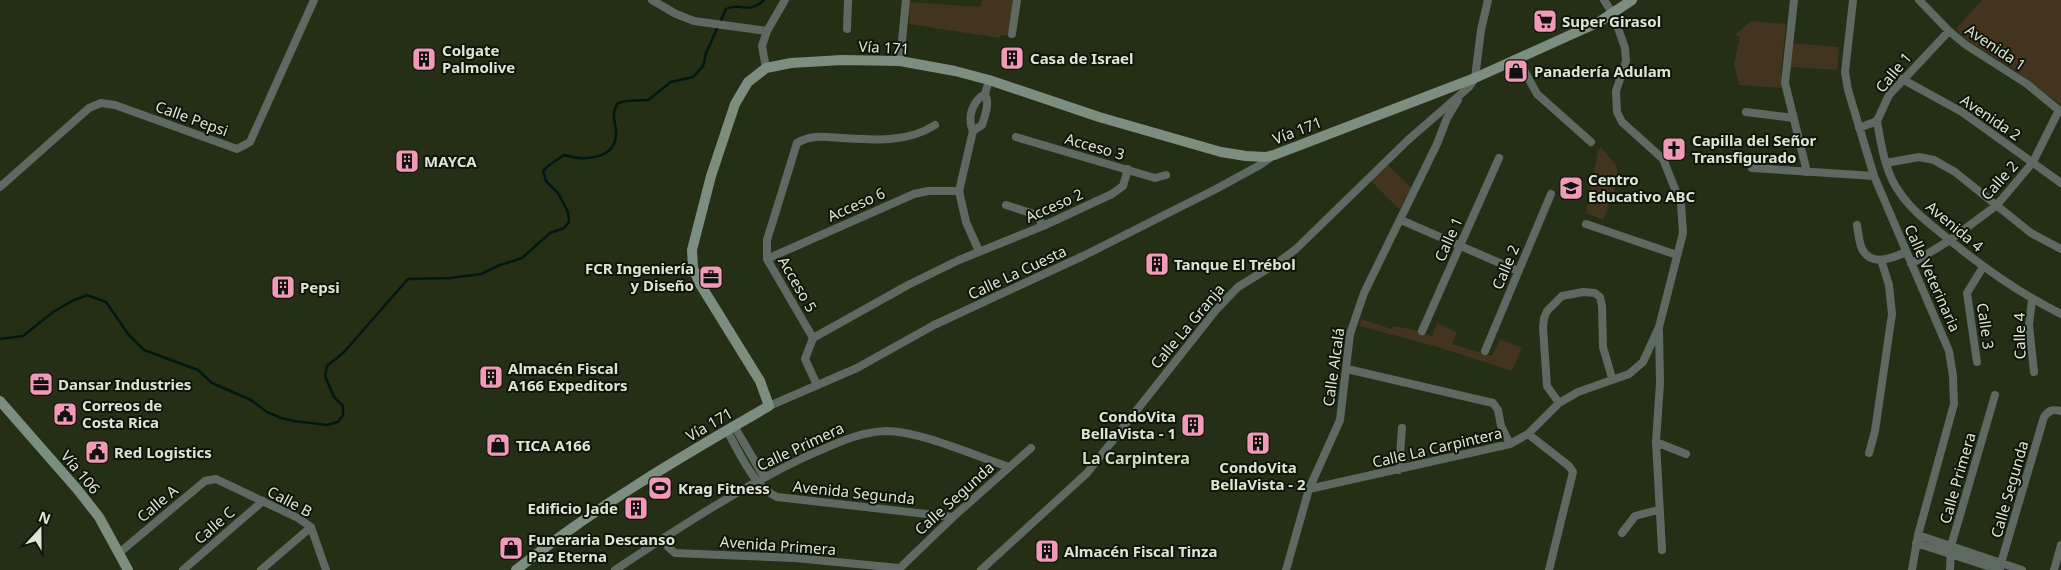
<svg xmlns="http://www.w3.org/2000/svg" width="2061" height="570" viewBox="0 0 2061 570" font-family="'Noto Sans',sans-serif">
  <rect width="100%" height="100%" fill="#242f16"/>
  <path fill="#42341f" d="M982,0H1013L1008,36L1000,35V38L909,24L910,2L980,7Z
    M1982,0H2061V105L2009,66L1970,42L1956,29Z
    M1751,21L1786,24L1781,73L1782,88L1739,85L1734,64L1740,37L1735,35Z
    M1791,43L1839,47L1837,70L1789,67Z
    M1601,147L1616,165L1619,179L1603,220L1586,213L1598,151Z
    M1388,165L1412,188L1399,209L1371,181Z
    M1361,319L1391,329L1393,326L1415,330L1432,336L1437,323L1457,332L1452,344L1492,356L1500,339L1522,348L1512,371L1438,347L1359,326Z"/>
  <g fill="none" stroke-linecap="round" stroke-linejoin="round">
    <path stroke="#001813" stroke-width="2.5" d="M0,339L23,336L53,312L72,301L87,295L106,302L128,334L144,350L198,370L212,383L251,400L267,412L281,418L294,421L327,425L338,422L343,415V406L334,397L325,376L327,366L344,352L408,279L450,278L481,274L500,265L522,258L550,233L564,228L569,222L568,212L558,193L546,181L543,171L548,166L564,155C584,161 616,160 616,133C616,121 610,115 618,103L626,101L648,100L671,82L693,77L697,73L703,66L706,53L726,9C741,1 746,16 764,0"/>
    <path stroke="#5e6a61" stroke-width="8" d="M652,0L676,14L694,21L767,31
      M1794,0L1785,83L1807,172
      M1853,0L1845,72L1848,90L1874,176L1949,351L1953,376L1954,404L1918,535L1912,570
      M1919,0L1949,31L1966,45L2027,84L2061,112
      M847,29L848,0
      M1012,34L1017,0
      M1518,59L1537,94L1591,142
      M900,61L906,0
      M766,68L762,46L767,31L785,0
      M1902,79L1962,112L2061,183
      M1746,112L1793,118
      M1877,121C1881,144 1885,173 1900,193C1911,209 1926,221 1941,233C1978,264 2017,292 2061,314
      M935,125C907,143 874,140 842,138C825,137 812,134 797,143L767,240V259L813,338L908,285L959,260L1043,226L1112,194L1123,186L1128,169
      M1859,128L1877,121L1889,95L1949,31
      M973,131L982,125C985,115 990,104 985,94L989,80
      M1016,137L1155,178L1166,175
      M1886,163L1919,157L1934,160L1955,172L2031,233L2061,249
      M1752,168L1874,176
      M0,187L89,108L101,103L115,105L237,149L250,142L314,0
      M1006,205L1037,215L1043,226
      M1401,220L1518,271
      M1586,224L1677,255
      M1857,225C1858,232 1859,242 1862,249C1871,267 1893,258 1906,252
      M979,251L966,222L959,191L973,131C967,118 972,101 985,94
      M767,259L914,194L928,191H959
      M1911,264L1950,240L1997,205L2033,162L2059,110
      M2032,300L2029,325L2034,372
      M1422,331L1499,158
      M1659,331L1660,383L1656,442L1662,550
      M813,338L805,359L817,385
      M1485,351L1551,194
      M1977,362L1967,293L1983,267
      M1347,369L1493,403L1498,410L1501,426L1510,444
      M1559,403L1547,386L1543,328L1544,318L1547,311L1562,296L1583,292L1595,293L1600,297L1602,306L1603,347L1612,378
      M769,406L857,368L934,325L1083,256L1216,189L1260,165L1273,156
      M734,426L764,477
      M727,431C740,453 753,486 777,497L953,517
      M1528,434L1569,466L1573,472L1549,570
      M1656,442L1686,454
      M1869,453L1875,431L1892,314L1889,285L1881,260
      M1399,470L1402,428
      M1309,489L1510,444L1528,434L1559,403L1578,392L1629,374L1643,362L1659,327L1683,233L1681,204L1663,159L1622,122L1617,112L1616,91L1626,61L1625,48L1613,14L1604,0
      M1622,533L1635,516L1658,510
      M1918,535L2022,570
      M665,537L668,547L675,553L795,558L899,568
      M1916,543L2000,570
      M119,553L205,481L216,479L298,518L311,527L326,570
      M183,570L263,501
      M261,570L311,527
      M615,570C677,529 739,488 807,456C833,445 857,432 886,431C920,431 975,456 1009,467
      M898,570L953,517L1031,448
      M981,570L1087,473L1216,310L1238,287L1280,261L1296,249L1408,140L1469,87L1475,78L1481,30L1488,0
      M1286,570L1309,489L1340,420L1350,334L1364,293L1437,144L1447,118L1458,100
      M1950,570L1951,546L1995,395
      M1999,570L2044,417C2049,410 2053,409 2061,411
      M2054,570L2061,545"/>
    <path stroke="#7b8e80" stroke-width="10" d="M0,401L77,489L99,517L128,570
      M516,570C595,507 682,456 769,406L760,381L700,284L693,268L692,250L711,176L735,104L748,82L766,68L791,63L842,60L900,61L955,71L989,80L1099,117L1221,152L1246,156L1266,157L1274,155L1475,78L1599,22L1632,0"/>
  </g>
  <defs>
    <g id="supermarket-square" transform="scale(1.25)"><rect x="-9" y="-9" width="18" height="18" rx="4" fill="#f09ab5" stroke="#10150a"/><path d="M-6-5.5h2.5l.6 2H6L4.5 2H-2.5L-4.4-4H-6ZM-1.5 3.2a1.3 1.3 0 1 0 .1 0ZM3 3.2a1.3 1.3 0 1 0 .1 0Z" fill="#111"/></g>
    <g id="building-square" transform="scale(1.25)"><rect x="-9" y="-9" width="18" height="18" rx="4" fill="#f09ab5" stroke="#10150a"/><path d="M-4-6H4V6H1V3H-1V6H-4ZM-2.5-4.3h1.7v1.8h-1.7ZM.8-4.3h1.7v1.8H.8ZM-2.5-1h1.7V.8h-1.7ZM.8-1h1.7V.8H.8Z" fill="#111"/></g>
    <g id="shop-square" transform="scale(1.25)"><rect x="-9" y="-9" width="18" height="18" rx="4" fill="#f09ab5" stroke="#10150a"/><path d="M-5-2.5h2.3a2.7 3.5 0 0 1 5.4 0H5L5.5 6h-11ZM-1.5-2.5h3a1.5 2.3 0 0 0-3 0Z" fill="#111"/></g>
    <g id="church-square" transform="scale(1.25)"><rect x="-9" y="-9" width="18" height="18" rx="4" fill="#f09ab5" stroke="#10150a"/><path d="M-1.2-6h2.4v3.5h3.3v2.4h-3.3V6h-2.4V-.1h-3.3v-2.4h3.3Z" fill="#111"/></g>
    <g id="school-square" transform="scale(1.25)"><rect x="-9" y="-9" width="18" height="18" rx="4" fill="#f09ab5" stroke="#10150a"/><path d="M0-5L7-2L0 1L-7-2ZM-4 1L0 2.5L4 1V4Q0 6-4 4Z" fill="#111"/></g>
    <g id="office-square" transform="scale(1.25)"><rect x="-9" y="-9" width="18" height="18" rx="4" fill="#f09ab5" stroke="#10150a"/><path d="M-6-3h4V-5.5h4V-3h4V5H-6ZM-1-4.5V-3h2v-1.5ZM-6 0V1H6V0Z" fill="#111"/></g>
    <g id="civic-square" transform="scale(1.25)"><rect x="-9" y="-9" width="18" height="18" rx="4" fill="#f09ab5" stroke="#10150a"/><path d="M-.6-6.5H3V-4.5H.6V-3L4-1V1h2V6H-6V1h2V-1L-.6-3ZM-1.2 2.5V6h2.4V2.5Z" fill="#111"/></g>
    <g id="stadium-square" transform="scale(1.25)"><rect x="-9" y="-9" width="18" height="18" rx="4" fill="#f09ab5" stroke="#10150a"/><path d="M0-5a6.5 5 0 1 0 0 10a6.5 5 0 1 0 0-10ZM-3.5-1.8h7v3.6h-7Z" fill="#111"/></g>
  </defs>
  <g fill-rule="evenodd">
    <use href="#supermarket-square" x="1545" y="21"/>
    <use href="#building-square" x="1012" y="58"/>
    <use href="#building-square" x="424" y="59"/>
    <use href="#shop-square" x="1516" y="71"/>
    <use href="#church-square" x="1674" y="149"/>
    <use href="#building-square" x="407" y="161"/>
    <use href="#school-square" x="1571" y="188"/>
    <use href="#building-square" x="1157" y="264"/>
    <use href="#office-square" x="711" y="277"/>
    <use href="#building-square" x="283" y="287"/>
    <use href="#building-square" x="491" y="377"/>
    <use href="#office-square" x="41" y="384"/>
    <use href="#civic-square" x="65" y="414"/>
    <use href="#building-square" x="1193" y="425"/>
    <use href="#building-square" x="1258" y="443"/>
    <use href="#shop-square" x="498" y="445"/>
    <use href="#civic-square" x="97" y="452"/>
    <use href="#stadium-square" x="660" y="488"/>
    <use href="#building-square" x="636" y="508"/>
    <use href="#shop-square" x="511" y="548"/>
    <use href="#building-square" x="1047" y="551"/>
  </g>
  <g text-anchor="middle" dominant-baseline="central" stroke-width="4" stroke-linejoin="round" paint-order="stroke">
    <g font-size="15" font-weight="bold" fill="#dee5d5" stroke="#10150a" text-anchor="start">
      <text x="1562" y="21">Super Girasol</text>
      <text x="442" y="50">Colgate<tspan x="442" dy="17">Palmolive</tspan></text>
      <text x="1030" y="58">Casa de Israel</text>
      <text x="1534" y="71">Panadería Adulam</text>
      <text x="1692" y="140">Capilla del Señor<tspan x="1692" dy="17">Transfigurado</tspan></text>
      <text x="424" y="161">MAYCA</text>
      <text x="1588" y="179">Centro<tspan x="1588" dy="17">Educativo ABC</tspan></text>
      <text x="1174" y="264">Tanque El Trébol</text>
      <text x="694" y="268" text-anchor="end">FCR Ingeniería<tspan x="694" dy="17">y Diseño</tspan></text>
      <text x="300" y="287">Pepsi</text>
      <text x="508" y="368">Almacén Fiscal<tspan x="508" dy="17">A166 Expeditors</tspan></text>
      <text x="58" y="384">Dansar Industries</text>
      <text x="82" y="405">Correos de<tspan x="82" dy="17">Costa Rica</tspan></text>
      <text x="1176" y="416" text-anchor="end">CondoVita<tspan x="1176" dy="17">BellaVista - 1</tspan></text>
      <text x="516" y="445">TICA A166</text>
      <text x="114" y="452">Red Logistics</text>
      <text x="1258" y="467" text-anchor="middle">CondoVita<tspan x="1258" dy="17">BellaVista - 2</tspan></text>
      <text x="678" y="488">Krag Fitness</text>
      <text x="618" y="508" text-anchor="end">Edificio Jade</text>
      <text x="528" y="539">Funeraria Descanso<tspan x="528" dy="17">Paz Eterna</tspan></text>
      <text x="1064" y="551">Almacén Fiscal Tinza</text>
    </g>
    <g font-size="15" fill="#dee5d5" stroke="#10150a">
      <text transform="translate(884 47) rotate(3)">Vía 171</text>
      <text transform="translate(1996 47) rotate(34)">Avenida 1</text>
      <text transform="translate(1893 72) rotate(-50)">Calle 1</text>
      <text transform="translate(1991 117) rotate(34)">Avenida 2</text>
      <text transform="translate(192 118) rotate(20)">Calle Pepsi</text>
      <text transform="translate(1297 130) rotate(-21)">Vía 171</text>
      <text transform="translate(1095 146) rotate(16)">Acceso 3</text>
      <text transform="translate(1999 180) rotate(-48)">Calle 2</text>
      <text transform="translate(856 204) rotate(-24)">Acceso 6</text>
      <text transform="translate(1054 205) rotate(-24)">Acceso 2</text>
      <text transform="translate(1955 226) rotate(40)">Avenida 4</text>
      <text transform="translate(1448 239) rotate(-66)">Calle 1</text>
      <text transform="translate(1505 267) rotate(-67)">Calle 2</text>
      <text transform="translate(1017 272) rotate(-25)">Calle La Cuesta</text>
      <text transform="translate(1933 278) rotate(66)">Calle Veterinaria</text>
      <text transform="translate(798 284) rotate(60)">Acceso 5</text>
      <text transform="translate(1187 326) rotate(-50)">Calle La Granja</text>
      <text transform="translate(1986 326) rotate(82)">Calle 3</text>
      <text transform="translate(2019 336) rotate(-91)">Calle 4</text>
      <text transform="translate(1333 367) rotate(-82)">Calle Alcalá</text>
      <text transform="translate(709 424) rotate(-30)">Vía 171</text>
      <text transform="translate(800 446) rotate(-25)">Calle Primera</text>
      <text transform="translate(1437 447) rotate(-13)">Calle La Carpintera</text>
      <text transform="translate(81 472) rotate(50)">Vía 106</text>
      <text transform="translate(1957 478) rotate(-74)">Calle Primera</text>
      <text transform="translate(2009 489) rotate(-74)">Calle Segunda</text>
      <text transform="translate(854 492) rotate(6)">Avenida Segunda</text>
      <text transform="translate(954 498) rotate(-42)">Calle Segunda</text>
      <text transform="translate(290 501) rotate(28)">Calle B</text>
      <text transform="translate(157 503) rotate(-40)">Calle A</text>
      <text transform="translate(214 525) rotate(-41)">Calle C</text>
      <text transform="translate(778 545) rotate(4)">Avenida Primera</text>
    </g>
    <g font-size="16" font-weight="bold" fill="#cddbbc" stroke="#10150a">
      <text x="1136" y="458">La Carpintera</text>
    </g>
  </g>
  <g transform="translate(40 530) rotate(21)" stroke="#10150a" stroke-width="4" paint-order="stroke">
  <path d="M0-4L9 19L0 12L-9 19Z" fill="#dee5d5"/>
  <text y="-8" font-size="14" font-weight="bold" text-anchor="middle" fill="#dee5d5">N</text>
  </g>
</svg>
